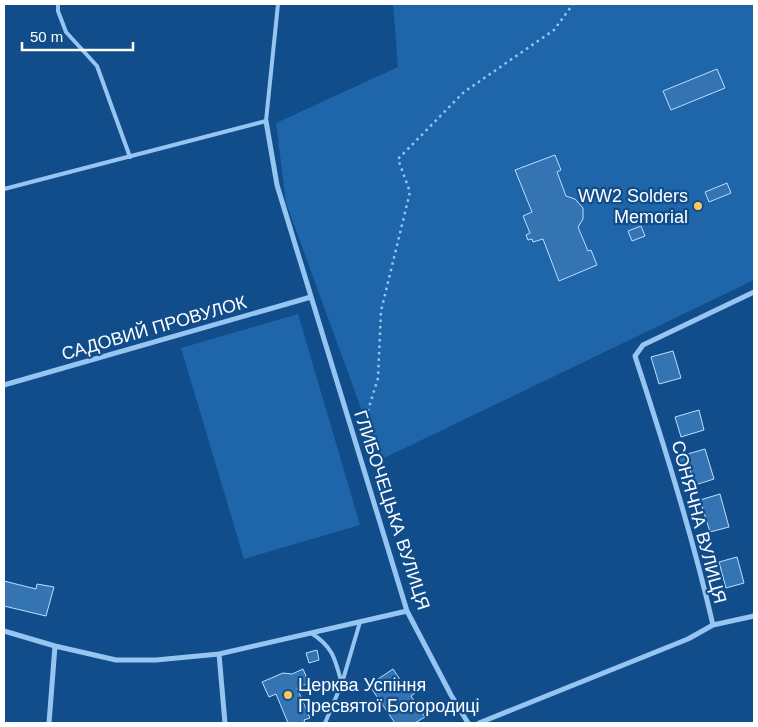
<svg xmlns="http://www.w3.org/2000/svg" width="758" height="727" viewBox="0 0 758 727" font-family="Helvetica,sans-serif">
  <rect width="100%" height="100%" fill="#114d8b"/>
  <path fill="#1f65a9" d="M393,4H754V280L380,460L286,203L276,123L398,67Z
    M298,314L360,525L244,559L181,348Z"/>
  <path fill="#3474b3" stroke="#bedefd" d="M717,69L725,88L671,110L663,91Z
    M555,155L561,170L557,172L566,196L575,199L583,208V219L578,227L588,251L591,250L597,265L559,281L543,239L533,242L532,239L528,240L526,235L530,233L523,216L532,212L515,170Z
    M727,183L731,193L709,202L705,192Z
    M641,226L645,236L632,241L628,231Z
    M673,351L681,378L659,384L651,357Z
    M699,410L704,430L681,437L675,417Z
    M705,449L714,479L695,485L689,467L681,470L677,457Z
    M720,494L729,527L710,532L700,500Z
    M737,557L744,583L726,588L719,562Z
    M4,581L36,589L37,584L54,587L46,616L4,606Z
    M317,650L319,660L309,663L306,653Z
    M303,669L309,683L297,688L310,718L304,720L305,723H288L276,694L269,697L262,682L283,673L292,674Z
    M393,669L401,681L405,679L415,693L411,696L425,717L415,723H395L369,685Z"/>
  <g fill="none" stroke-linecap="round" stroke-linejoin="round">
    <path stroke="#97c5f2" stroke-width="2.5" stroke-dasharray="2.5 4" stroke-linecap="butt" d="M362,430L378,378L381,311L410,192L398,159L464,92L554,30L573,4"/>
    <path stroke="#97c5f2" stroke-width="4" d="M58,4V11L66,32L97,66L130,157
      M4,189L266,121L278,4
      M311,633C332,646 335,658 341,681
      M325,723L342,683L360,622"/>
    <path stroke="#97c5f2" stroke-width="5" d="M266,121L277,185L407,611L451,695L468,723
      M4,385L311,297
      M713,625L754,616
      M4,631L55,646L116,660H156L219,654L407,611
      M219,654L225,723
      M49,723L55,646
      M479,723L688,639L713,625C692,534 664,445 635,356L643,345L754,292"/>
  </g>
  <g fill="#ffc658" stroke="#114d8b" stroke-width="2">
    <circle cx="698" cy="206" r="5"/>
    <circle cx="288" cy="695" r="5"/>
  </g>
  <g text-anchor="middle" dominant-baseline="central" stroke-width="4.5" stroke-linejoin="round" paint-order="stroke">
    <g font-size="18" fill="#fff" stroke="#114d8b" text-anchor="end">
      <text x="688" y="196">WW2 Solders<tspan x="688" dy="21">Memorial</tspan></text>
      <text x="298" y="685" text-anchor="start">Церква Успіння<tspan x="298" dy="21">Пресвятої Богородиці</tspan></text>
    </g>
    <g font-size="18" fill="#fff" stroke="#114d8b">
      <text transform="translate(154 328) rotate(-16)">САДОВИЙ ПРОВУЛОК</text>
      <text transform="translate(392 510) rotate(72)">ГЛИБОЧЕЦЬКА ВУЛИЦЯ</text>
      <text transform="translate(699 522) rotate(75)">СОНЯЧНА ВУЛИЦЯ</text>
    </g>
  </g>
  <rect width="758" height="727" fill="none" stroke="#ffffff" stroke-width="10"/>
  <path d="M22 42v8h111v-8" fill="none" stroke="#ffffff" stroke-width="2.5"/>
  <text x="30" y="42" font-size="15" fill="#ffffff" stroke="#114d8b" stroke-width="4" paint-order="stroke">50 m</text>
</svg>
